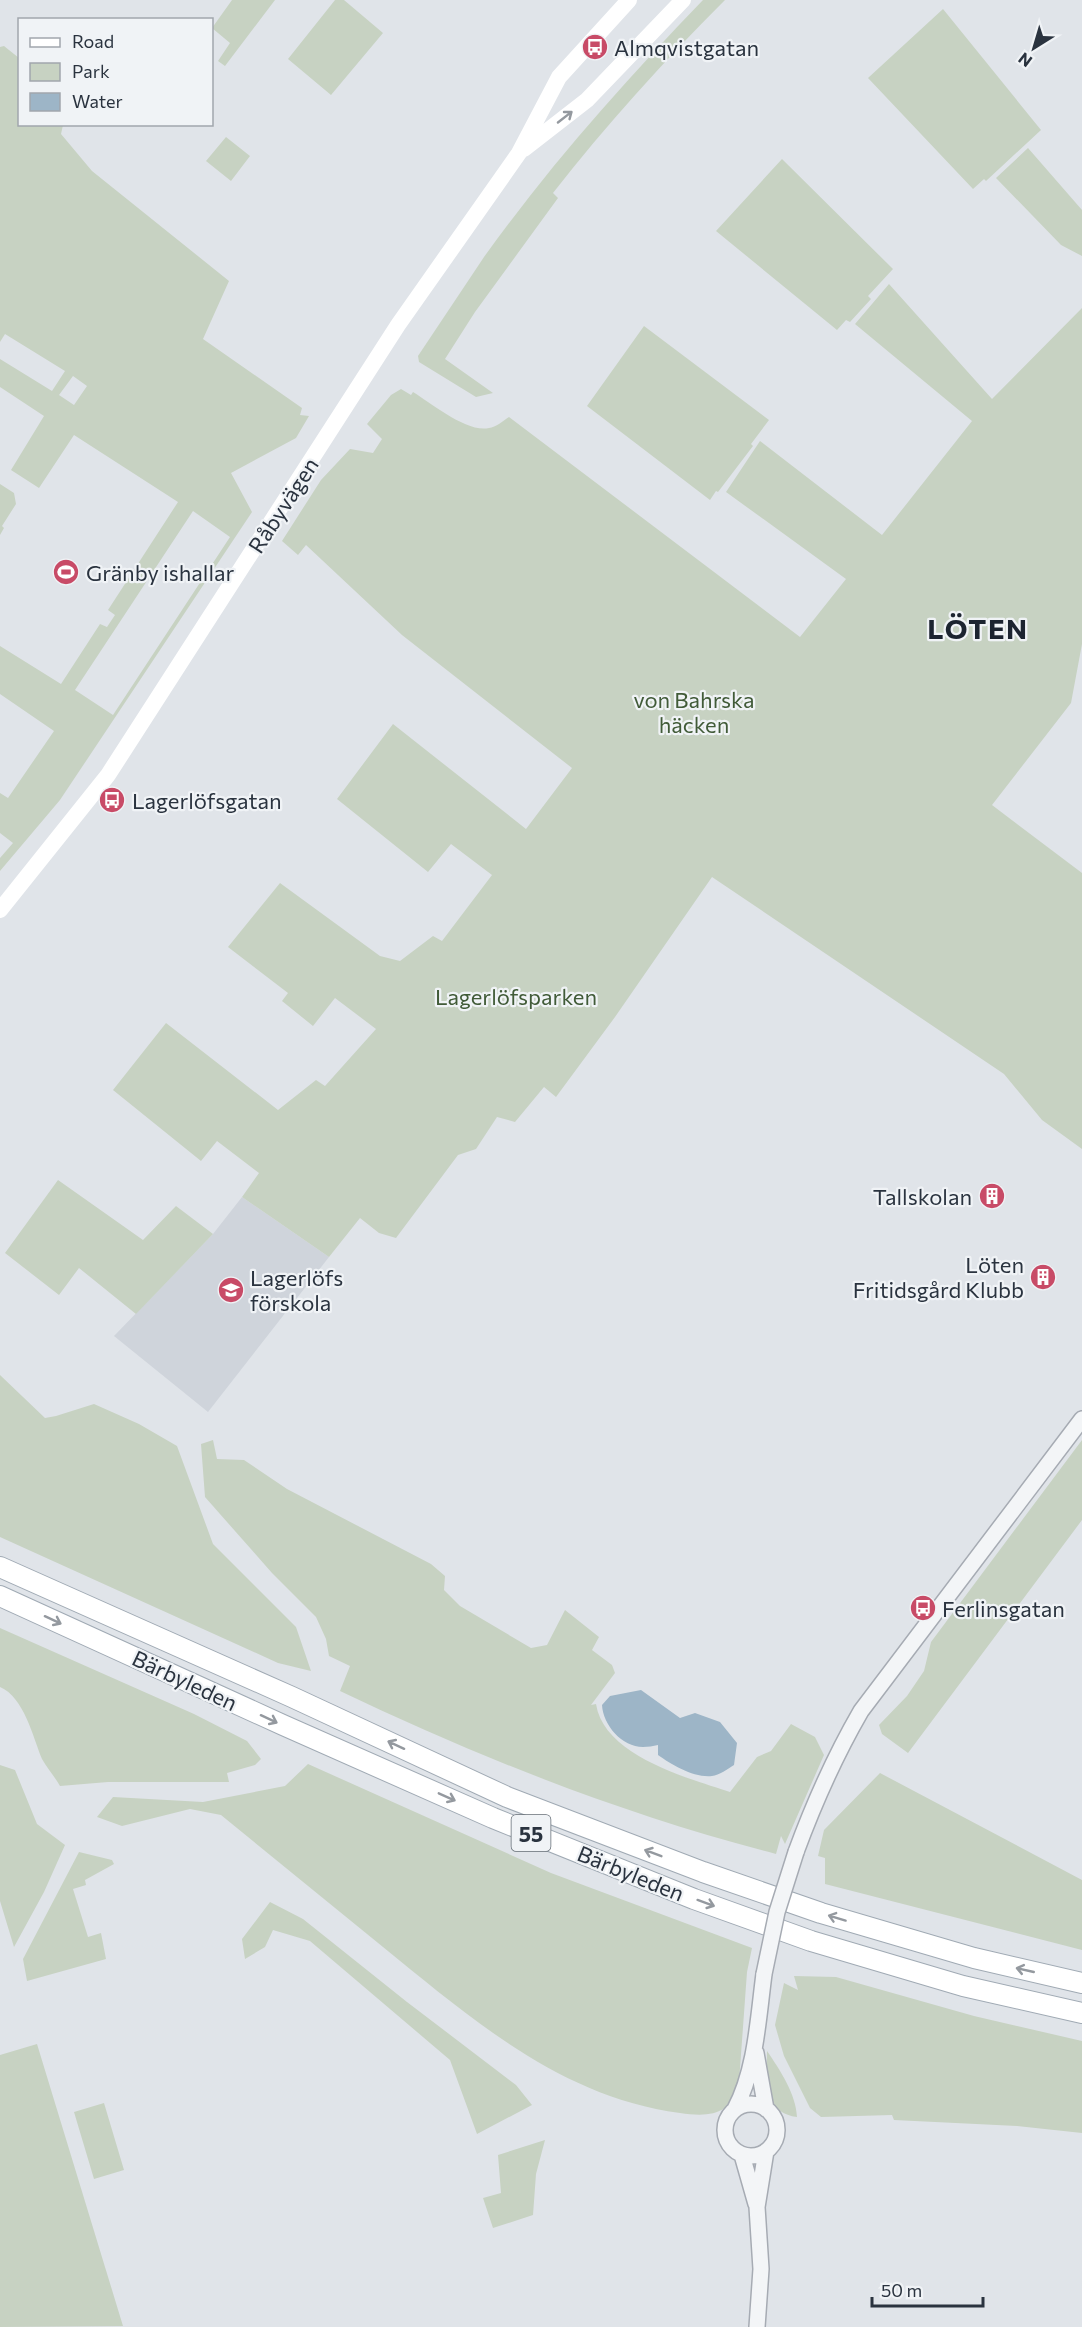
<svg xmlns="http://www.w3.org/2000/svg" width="1082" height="2327" viewBox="0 0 1082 2327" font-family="Commissioner,sans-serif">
  <rect width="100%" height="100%" fill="#e0e4e9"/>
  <path fill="#cfd4db" d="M242,1197L329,1257L208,1412L114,1336L213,1234Z"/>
  <path fill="#c7d2c2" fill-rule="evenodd" d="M232,0H275L225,66L218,61L230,43L212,28Z
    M335,0H344L383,33L331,95L288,59Z
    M703,0H725C664,61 606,125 553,193L558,198L475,312L445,359L493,393L476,397L419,362L418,356C440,323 462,290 484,257C550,165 625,81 703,0Z
    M943,9L1041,130L986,181L984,179L973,189L868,78Z
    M4,46L19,58L20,124L63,125L61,134L92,171L229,281L203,339L302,408L300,415L309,416L296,438L231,473L252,512L60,800L0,871V858L13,843L0,833V793L8,798L54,731L0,694V646L61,684L100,624L107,627L115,615L108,610L178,502L74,435L39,488L11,470L44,416L0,387V359L52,391L65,371L5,334L0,342V47ZM73,376L87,386L74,405L59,395ZM193,511L230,537L113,715L75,690Z
    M226,137L250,156L231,181L206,161Z
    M1028,148L1082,210V256L1061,245L996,178Z
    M782,159L893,269L868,296L871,299L850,322L846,320L837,330L716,231Z
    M889,284L992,399L1082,308V644L1071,703L992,805L1082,873V1149L1042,1120L1004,1074L712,877L615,1017L556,1097L544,1087L515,1122L497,1117L476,1149L458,1155L396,1238L379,1233L360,1218L329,1257L242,1197L259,1173L217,1141L201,1161L113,1090L166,1023L278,1110L316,1080L325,1086L376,1029L335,998L313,1026L282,1001L288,993L228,947L280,883L380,956L400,961L433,936L442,941L492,875L451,844L428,872L337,799L393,724L526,829L572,768L402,635L306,545L298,555L282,541L321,480L350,449L373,453L382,439L367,424L391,395L401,389L411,395L413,392C431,403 467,433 489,428C496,427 503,421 509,417L800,637L846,579L726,492L760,441L882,535L972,421L855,324Z
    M644,326L769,420L751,444L753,446L718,492L716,491L710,500L587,406Z
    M0,484L14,493L16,504L2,526L4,528L0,535Z
    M58,1180L143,1240L176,1206L213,1234L136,1314L79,1268L59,1295L5,1253Z
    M0,1375L45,1418L56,1416L94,1404L139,1424L177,1446L213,1544L296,1627L311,1671L278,1663L0,1537Z
    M213,1440L217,1459L244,1460L287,1489L431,1564L445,1576L444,1590L460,1606L531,1648L547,1645L565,1610L599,1637L592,1650L612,1665L615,1673L591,1705L596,1704C604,1756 688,1778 730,1792L757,1757L771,1751L791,1724L815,1737L824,1755L785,1844L781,1836L776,1854C625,1815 480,1758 340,1691L350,1666L329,1656L326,1639L316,1617L272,1573L205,1497L201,1444Z
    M1082,1440V1520L908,1753L882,1734L879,1725L907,1696L924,1671L931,1642Z
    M0,1628L194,1714L247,1741L261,1759L255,1765L227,1773L229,1782H108L60,1786C55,1777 47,1768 42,1759C33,1737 24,1697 0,1687Z
    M308,1764L551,1873L752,1948L747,1972L739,2082C733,2116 708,2117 680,2113C561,2097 473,2020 383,1947C329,1903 275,1859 221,1815L190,1809L122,1826L97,1817L113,1797L203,1802L285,1786Z
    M0,1765L15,1770L37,1824L65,1845L44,1892L14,1947L0,1901Z
    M880,1773L1082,1880V1950L825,1884V1858L818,1856L824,1830Z
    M79,1852L112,1860L114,1864L85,1880L86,1885L73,1889L88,1937L101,1933L106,1959L27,1981L23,1959Z
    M270,1902L303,1919L407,2002L516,2085L532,2105L477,2134L450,2060L310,1941L273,1930L265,1947L245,1959L242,1939Z
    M794,1976L836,1977L974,2016L1082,2041V2133L1017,2126L894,2120L892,2115L821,2117L810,2108L784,2056L775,2025L784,1983L798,1990Z
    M37,2044L123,2326L0,2327V2055Z
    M767,2051C780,2070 796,2094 797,2117C762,2112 767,2078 767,2051Z
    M104,2103L124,2170L94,2179L74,2112Z
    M545,2140L536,2174L533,2215L493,2228L483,2198L501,2193L498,2155Z"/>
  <path fill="#9db5c7" d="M641,1690L680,1718L695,1713L720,1722L737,1743L734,1765C728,1769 719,1775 712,1776C694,1778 672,1765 658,1755V1745C653,1746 648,1747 643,1747C622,1747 603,1725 602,1705L610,1696Z"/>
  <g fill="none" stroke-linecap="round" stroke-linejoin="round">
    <g stroke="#a6abb3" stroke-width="18">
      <path id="tertiary" d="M796,1852C814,1803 835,1756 861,1711L1082,1419
        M756,2053L766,2109
        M725 2130a26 26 0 1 1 52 0a26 26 0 1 1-52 0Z
        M735,2109C756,2069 758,2019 764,1974
        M742,2155L756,2204
        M757,2327L761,2269L757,2207L766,2151"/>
    </g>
    <g stroke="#a0aab4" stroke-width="22">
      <path id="primary" d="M0,1567L292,1697L507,1797L703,1872L821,1913L974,1958L1082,1983
        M0,1596L283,1725L493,1818L694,1899L811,1941L963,1986L1082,2013"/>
    </g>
    <use href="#tertiary" stroke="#f3f5f7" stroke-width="15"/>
    <path stroke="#fff" stroke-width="16" d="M524,149L587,100L683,0
      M0,910L108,775L398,325L519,153L559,77L629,0"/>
    <use href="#primary" stroke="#fff" stroke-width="20"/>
    <g stroke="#a6abb3" stroke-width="18" stroke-linecap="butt">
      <path id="tertiary-bridge" d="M764,1974L777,1912L796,1852"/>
    </g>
    <use href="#tertiary-bridge" stroke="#f3f5f7" stroke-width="15"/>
  </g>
  <defs><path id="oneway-shaft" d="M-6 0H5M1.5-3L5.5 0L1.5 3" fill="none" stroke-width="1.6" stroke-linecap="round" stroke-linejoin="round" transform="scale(1.5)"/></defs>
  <g stroke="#94999f">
    <use href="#oneway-shaft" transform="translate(565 117) rotate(-38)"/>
    <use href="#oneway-shaft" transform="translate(53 1620) rotate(25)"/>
    <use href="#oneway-shaft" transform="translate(269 1719) rotate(25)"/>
    <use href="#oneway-shaft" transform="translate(396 1745) rotate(-155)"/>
    <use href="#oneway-shaft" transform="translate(447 1797) rotate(24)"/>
    <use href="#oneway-shaft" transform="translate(653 1853) rotate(-159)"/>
    <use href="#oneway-shaft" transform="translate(706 1903) rotate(20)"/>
    <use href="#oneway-shaft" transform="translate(837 1918) rotate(-163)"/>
    <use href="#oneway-shaft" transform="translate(1025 1970) rotate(-167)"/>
  </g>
  <defs>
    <g id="bus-disc" transform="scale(1.35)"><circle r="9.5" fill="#c84b67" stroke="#f0f3f6"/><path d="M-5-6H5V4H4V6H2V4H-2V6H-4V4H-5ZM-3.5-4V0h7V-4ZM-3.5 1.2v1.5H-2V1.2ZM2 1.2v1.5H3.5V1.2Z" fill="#fff"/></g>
    <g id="stadium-disc" transform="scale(1.35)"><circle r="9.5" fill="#c84b67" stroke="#f0f3f6"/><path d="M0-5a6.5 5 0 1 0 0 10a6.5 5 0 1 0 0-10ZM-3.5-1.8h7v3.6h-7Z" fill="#fff"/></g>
    <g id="building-disc" transform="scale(1.35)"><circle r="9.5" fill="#c84b67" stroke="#f0f3f6"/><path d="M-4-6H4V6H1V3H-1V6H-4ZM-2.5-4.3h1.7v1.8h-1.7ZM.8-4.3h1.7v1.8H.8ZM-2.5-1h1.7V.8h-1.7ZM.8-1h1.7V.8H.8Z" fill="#fff"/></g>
    <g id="school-disc" transform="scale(1.35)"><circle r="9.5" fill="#c84b67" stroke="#f0f3f6"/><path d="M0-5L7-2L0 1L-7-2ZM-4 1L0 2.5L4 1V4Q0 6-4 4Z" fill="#fff"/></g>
  </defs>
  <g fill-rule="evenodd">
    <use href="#bus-disc" x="595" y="47"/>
    <use href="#stadium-disc" x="66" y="572"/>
    <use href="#bus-disc" x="112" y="800"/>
    <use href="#building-disc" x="992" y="1196"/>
    <use href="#building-disc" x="1043" y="1277"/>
    <use href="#school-disc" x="231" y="1290"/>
    <use href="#bus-disc" x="923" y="1608"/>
  </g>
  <g text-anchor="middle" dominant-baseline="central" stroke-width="4.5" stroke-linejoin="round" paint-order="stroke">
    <rect fill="#f0f3f6" stroke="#656d76" stroke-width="1.5" x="511.5" y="1815" width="39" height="36" rx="4.5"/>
    <g font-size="21" font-weight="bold" fill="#2a333f">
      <text x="531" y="1833">55</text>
    </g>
    <g font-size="22" fill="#2a333f" stroke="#f0f3f6" text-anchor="start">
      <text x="614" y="47">Almqvistgatan</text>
      <text x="86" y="572">Gränby ishallar</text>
      <text x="132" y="800">Lagerlöfsgatan</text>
      <text x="972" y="1196" text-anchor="end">Tallskolan</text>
      <text x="1024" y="1264" text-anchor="end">Löten<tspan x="1024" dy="25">Fritidsgård Klubb</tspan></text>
      <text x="250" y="1277">Lagerlöfs<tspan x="250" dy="25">förskola</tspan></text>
      <text x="942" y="1608">Ferlinsgatan</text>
    </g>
    <g font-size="22" fill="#2a333f" stroke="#f0f3f6">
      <text transform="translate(283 505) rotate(-57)">Råbyvägen</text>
      <text transform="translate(185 1680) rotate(25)">Bärbyleden</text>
      <text transform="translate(631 1873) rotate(22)">Bärbyleden</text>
    </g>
    <g font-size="22" fill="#415b38" stroke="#f0f3f6">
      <text x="694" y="699">von Bahrska<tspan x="694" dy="25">häcken</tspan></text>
      <text x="516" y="996">Lagerlöfsparken</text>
    </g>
    <g font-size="28" font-weight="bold" letter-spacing="1.5" fill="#1c2430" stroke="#f0f3f6">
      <text x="978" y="628">LÖTEN</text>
    </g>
  </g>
  <rect x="18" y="18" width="195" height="108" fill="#f0f3f6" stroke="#a1a6ad" stroke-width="1.5"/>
  <rect x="30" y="38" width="30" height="9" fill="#ffffff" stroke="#a1a6ad" stroke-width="1.5"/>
  <text x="72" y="48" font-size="18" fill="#2a333f">Road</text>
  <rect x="30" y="63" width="30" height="18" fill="#c7d2c2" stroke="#a1a6ad" stroke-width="1.5"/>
  <text x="72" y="78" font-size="18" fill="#2a333f">Park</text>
  <rect x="30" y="93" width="30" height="18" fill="#9db5c7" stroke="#a1a6ad" stroke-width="1.5"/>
  <text x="72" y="108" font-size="18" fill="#2a333f">Water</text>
  <g transform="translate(1034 48) rotate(217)" stroke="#f0f3f6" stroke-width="4.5" paint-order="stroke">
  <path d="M0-4.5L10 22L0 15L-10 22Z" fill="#2a333f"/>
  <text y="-9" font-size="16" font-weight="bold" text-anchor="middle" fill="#2a333f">N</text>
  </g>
  <path d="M872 2297v9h111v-9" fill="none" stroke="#2a333f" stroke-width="3"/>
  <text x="881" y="2297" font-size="18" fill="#2a333f" stroke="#f0f3f6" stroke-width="4.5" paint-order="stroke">50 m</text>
</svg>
